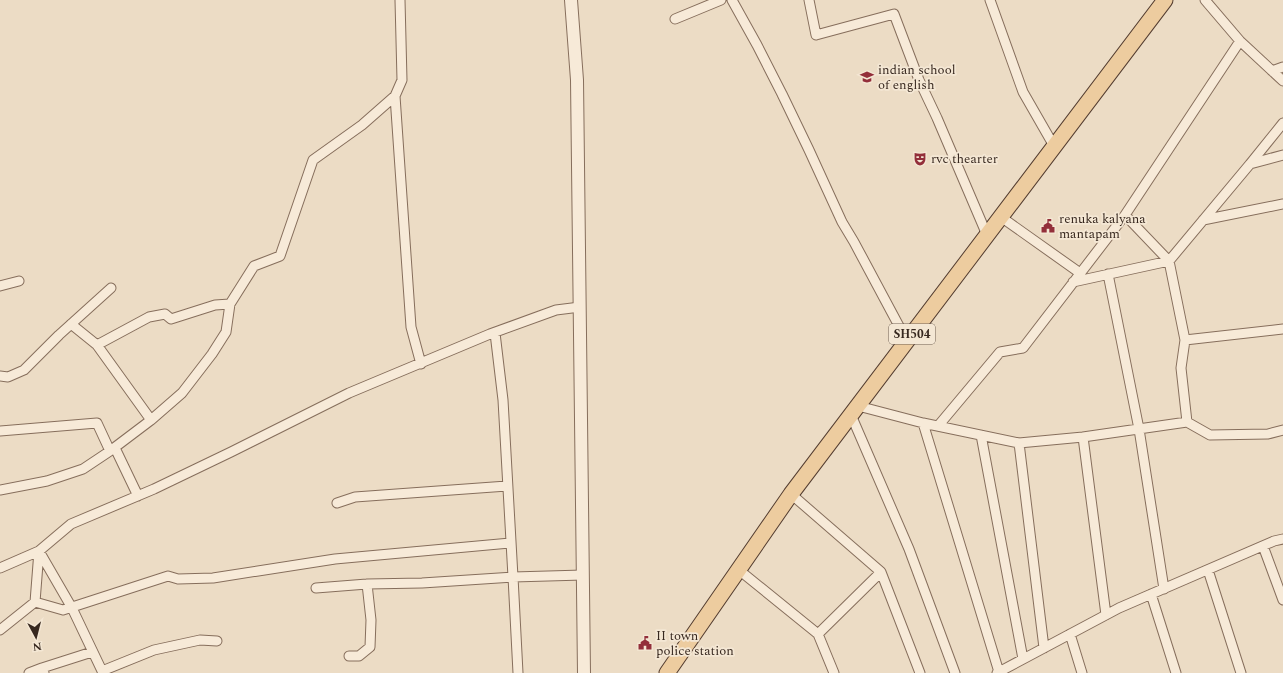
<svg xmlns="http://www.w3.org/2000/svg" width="1283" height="673" viewBox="0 0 1283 673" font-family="Spectral,serif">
  <rect width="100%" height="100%" fill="#ecdcc5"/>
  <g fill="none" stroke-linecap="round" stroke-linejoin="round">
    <g stroke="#866e5c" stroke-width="11">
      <path id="minor" d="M732,0L757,45L782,94L809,150L842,222L854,242L907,341
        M809,0L816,35L894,14L919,80L937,118L987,235
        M990,0L1023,92L1054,146
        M1205,0L1240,41L1283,81
        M675,19L721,0
        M1272,71L1283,67
        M395,96L402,80L400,0
        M1250,164L1283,123
        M1001,217L1080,273
        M1203,220L1283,204
        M1108,274L1139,429L1164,589
        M1073,282L1169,261L1250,164L1283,155
        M0,286L19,281
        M71,324L97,345L149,317L165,314L171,319L215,305L230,304L254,266L280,256L313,160L362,125L395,96L411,327L421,364
        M495,333L503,400L513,577L583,575
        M1185,340L1283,329
        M97,345L151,420
        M0,376L8,377L24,370L59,335L111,288
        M858,406L923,423L1019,443
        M851,415L909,549L955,673
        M1187,422L1210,435L1268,434L1283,430
        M923,423L999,672
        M938,426L1000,352L1023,348L1125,215L1240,41
        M0,431L97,423L110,451
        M981,435L1023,659
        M115,448L138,496
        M0,490L47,481L83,469L110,451L151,420L182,393L212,354L226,332L230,304
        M791,494L881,572L818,634L834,673
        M337,503L355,497L507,486
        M1263,546L1283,600
        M0,568L39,551L72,608L103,673
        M739,570L818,634
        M1208,570L1241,673
        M881,572L920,673
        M316,588L367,584
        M1151,594L1176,673
        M35,602L63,610L168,576L178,579L213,578L335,559L511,543
        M1106,615L1083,437L1187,422L1181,368L1185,340L1169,261L1125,215
        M0,630L35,602L39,551L71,524L154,489L231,452L349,393L490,334L556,310L580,307
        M1070,634L1082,673
        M1044,648L1019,443L1083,437
        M349,656H359L370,647L371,620L367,584L422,583L513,577L518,673
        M102,671L154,650L200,640L217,641
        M29,673L42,668
        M44,673L42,668L92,652
        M997,673L1119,608L1274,541L1283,539"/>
    </g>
    <g stroke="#866e5c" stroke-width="14">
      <path id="tertiary" d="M571,0L577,80L584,673"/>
    </g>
    <g stroke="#543d30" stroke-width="17">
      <path id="primary" d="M667,673L791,494L1165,0"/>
    </g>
    <use href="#minor" stroke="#f7ead8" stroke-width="9"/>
    <use href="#tertiary" stroke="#f7ead8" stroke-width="12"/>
    <use href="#primary" stroke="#edcc9f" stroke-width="15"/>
  </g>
  <defs>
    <g id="school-bare" transform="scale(1.08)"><path d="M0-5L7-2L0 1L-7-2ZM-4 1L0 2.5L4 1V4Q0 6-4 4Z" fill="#932f3a" stroke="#f4e7d4" stroke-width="2.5" paint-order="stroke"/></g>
    <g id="theatre-bare" transform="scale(1.08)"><path d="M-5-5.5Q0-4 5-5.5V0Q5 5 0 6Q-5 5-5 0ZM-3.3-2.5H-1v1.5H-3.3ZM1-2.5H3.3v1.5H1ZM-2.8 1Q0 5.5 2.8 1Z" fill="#932f3a" stroke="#f4e7d4" stroke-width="2.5" paint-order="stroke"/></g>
    <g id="civic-bare" transform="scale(1.08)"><path d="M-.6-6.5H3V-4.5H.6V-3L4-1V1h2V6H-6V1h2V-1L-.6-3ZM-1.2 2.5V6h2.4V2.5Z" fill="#932f3a" stroke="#f4e7d4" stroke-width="2.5" paint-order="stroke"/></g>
  </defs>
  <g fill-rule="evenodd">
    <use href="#school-bare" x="867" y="77"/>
    <use href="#theatre-bare" x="920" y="159"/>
    <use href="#civic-bare" x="1048" y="226"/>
    <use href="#civic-bare" x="645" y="643"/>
  </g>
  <g text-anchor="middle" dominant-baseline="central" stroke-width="3.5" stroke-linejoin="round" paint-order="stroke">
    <rect fill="#f4e7d4" stroke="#706155" stroke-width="1" x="889" y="324" width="46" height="20" rx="3"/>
    <g font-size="12" font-weight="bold" fill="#37281f">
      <text x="912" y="334">SH504</text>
    </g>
    <g font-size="13" fill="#37281f" stroke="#f4e7d4" text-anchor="start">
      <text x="878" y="70">indian school<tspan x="878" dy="15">of english</tspan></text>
      <text x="931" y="159">rvc thearter</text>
      <text x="1059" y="219">renuka kalyana<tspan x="1059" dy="15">mantapam</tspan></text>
      <text x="656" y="636">II town<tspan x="656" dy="15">police station</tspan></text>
    </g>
  </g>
  <g transform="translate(36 637) rotate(173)" stroke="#f4e7d4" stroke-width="3" paint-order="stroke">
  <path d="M0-3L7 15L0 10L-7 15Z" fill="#37281f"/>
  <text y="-6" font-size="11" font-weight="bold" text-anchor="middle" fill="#37281f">N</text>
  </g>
</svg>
